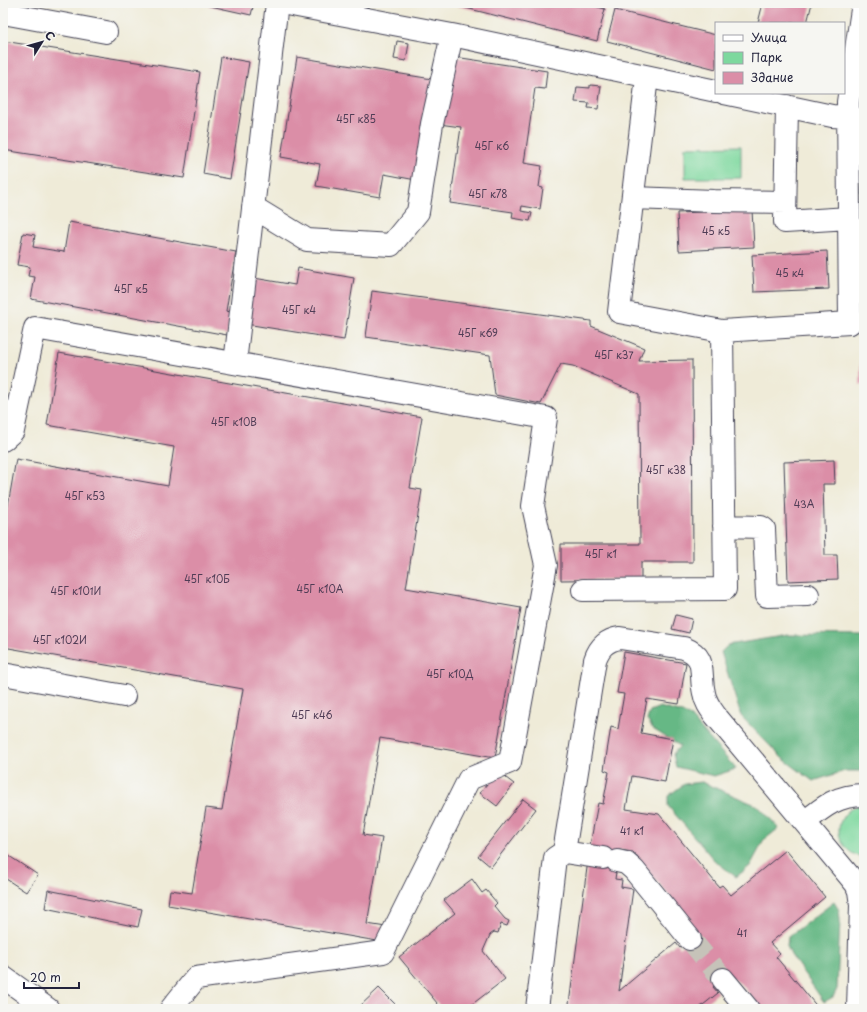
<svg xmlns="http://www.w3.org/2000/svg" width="867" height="1012" viewBox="0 0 867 1012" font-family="'Playpen Sans',sans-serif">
  <rect width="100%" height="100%" fill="#f6f6f2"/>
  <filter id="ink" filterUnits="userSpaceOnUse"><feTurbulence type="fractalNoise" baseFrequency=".025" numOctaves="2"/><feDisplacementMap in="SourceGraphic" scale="8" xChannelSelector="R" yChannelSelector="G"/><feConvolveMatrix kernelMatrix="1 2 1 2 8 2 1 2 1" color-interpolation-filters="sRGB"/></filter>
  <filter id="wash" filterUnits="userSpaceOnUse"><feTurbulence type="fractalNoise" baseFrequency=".012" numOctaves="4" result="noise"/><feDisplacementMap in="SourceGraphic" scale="16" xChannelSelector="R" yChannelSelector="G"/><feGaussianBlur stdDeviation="0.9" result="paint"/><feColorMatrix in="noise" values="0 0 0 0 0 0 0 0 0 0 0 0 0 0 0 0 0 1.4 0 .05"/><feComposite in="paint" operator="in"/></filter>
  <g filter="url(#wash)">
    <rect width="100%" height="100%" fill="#efebd8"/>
    <path fill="#7dd89e" stroke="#507d6c" d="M741,146V178H685V147Z
      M864,804V857C842,855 830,828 847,812C852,807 858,806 864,804Z"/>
    <path fill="#66b885" stroke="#446d60" d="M788,635L864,636V771H845L813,781L782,758L741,716L721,652L728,645Z
      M660,707L689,715L736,769L714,776L676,767L673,754L680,746L653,729L647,720L650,711Z
      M702,782L758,806L779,828L764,840L750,866L736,877L714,860L668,806V796L684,784Z
      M834,902L839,910L840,920L837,989L833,997L824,1002L791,955L787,946L788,937Z"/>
    <g id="blocks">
      <path fill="#db8ea7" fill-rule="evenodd" d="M197,3H254L251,15Z
        M446,3H583L605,9L597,41Z
        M763,3H812L807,23H758Z
        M615,10L716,35V69L607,41Z
        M3,41L200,72L184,178L3,150Z
        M397,41L409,43L406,61L394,59Z
        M221,57L249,62L230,179L203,174Z
        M297,57L432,79L416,180L384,174L380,197L316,186L320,164L281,157Z
        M455,57L547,71L545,89L535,88L524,163L542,166L539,187L543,188L540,209L522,206L521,211L532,213L530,221L512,218L513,212L450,203L461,127L439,124Z
        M590,85L601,86L598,109L588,108L589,103L575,102L577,87L590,88Z
        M863,161H864V195H862Z
        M752,210L754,247L679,251L677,213Z
        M69,222L236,252L226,311L231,312L227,335L31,299L35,277L28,276L30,267L17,265L23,233L35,235L33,247L64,252Z
        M827,251L829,289L754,292L752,255Z
        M298,268L354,278L344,340L246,324L254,278L295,285Z
        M372,291L591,321V326L644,348L639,361L692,360L693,562H641V579L561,580V544H640L639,394L573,366L561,364L541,404L495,395L490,355L366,337Z
        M861,350H864V385H860Z
        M59,353L422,417L410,488L422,490L406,588L521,608L495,758L380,738L363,835L382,838L367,924L386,927L383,942L168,905L170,890L192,893L206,808L222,810L243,689L3,647V510L7,511L16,459L168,486L174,447L47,425Z
        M834,460L835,484H823L825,555H837L838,579L788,581L784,462Z
        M676,615L692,619L689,633L672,629Z
        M624,652L686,663L679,704L647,699L641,733L673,739L665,782L632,776L626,809L659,814L719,887L722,885L731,895L786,850L825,897L770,943L780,954L776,957L819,1009H762L742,985L728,975L713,987L718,993L698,1009H573L569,1004L590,845L598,803L603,804L609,772L604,770L611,727L618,729L624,694L617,693ZM619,850L633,852L685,915L695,935L680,948L676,943L619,991L633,889L621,887L622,880L615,879Z
        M497,771L514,784L497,806L480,793Z
        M523,799L536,809L491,867L478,856Z
        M3,852L38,875L26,892L3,877Z
        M472,879L482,893L486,890L497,903L494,906L505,919L509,921L507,926L501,924L498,933L494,932L490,935L483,951L505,979L466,1009H442L399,957L455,913L444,900Z
        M48,890L142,909L138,927L45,908Z
        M379,988L400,1009H357Z"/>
    </g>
  </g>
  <g filter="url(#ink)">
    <use href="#blocks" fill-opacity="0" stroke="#414053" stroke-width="1"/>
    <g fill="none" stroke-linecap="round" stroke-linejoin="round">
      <path stroke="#c6c3b9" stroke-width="22" stroke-dasharray="22 11" stroke-linecap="butt" d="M690,939L723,979"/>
      <g stroke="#414053" stroke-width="24">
        <path id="minor" d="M281,3L452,35L716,91
          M3,13L106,32
          M647,77L619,312L722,331
          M724,93L832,116L848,117L864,120
          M787,106L785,222L849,218
          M633,198L714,201L785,202
          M253,207L307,240L391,245L418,212L432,124L452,35
          M235,363L277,3
          M3,440L13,431L35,328L546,418L533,506L546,565L510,762L469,779L383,952L196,978L171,1009
          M724,526L761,527L764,529L767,596L808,595
          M583,590L725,589L722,331L850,323L848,102L863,3
          M3,674L124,696
          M805,822C824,806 838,795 864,795
          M564,852L595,660C599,648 606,640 620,638L684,648C708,657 699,673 704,693C705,701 710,708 715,715L856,884L859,891L861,905L858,1009
          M617,861L626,863L634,870L690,939
          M3,977L48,1009
          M723,979L748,1009
          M537,1009L555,858L564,852L603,858"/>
      </g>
      <use href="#minor" stroke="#fff" stroke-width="22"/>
    </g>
  </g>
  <g text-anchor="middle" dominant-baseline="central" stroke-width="3" stroke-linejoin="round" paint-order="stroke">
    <g font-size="10" fill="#503d56">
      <text x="356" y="118">45Г к85</text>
      <text x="492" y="145">45Г к6</text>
      <text x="488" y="193">45Г к78</text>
      <text x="716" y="230">45 к5</text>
      <text x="790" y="272">45 к4</text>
      <text x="131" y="288">45Г к5</text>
      <text x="299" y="309">45Г к4</text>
      <text x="478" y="332">45Г к69</text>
      <text x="614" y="354">45Г к37</text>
      <text x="234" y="421">45Г к10В</text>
      <text x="666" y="469">45Г к38</text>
      <text x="85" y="495">45Г к53</text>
      <text x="804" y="503">43А</text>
      <text x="601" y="553">45Г к1</text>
      <text x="207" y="578">45Г к10Б</text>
      <text x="320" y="588">45Г к10А</text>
      <text x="76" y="590">45Г к101И</text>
      <text x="60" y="639">45Г к102И</text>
      <text x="450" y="673">45Г к10Д</text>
      <text x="312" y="714">45Г к46</text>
      <text x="632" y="830">41 к1</text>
      <text x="742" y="932">41</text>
    </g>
  </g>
  <rect width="867" height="1012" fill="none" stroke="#f6f6f2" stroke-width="16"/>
  <rect x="715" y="22" width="130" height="72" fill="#f6f6f2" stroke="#a1a1a9"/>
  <rect x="723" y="35" width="20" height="6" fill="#ffffff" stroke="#a1a1a9"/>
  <text x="751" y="42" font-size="12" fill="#22223b">Улица</text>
  <rect x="723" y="52" width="20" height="12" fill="#7dd89e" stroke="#a1a1a9"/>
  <text x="751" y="62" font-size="12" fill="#22223b">Парк</text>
  <rect x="723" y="72" width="20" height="12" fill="#db8ea7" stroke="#a1a1a9"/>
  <text x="751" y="82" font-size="12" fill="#22223b">Здание</text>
  <g transform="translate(42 42) rotate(53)" stroke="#f6f6f2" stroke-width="3" paint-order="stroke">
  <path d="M0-3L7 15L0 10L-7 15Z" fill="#22223b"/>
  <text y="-6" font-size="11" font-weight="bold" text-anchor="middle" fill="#22223b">С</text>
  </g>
  <path d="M24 982v6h55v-6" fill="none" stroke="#22223b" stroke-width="2"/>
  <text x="30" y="982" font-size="12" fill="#22223b" stroke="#f6f6f2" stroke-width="3" paint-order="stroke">20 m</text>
</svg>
